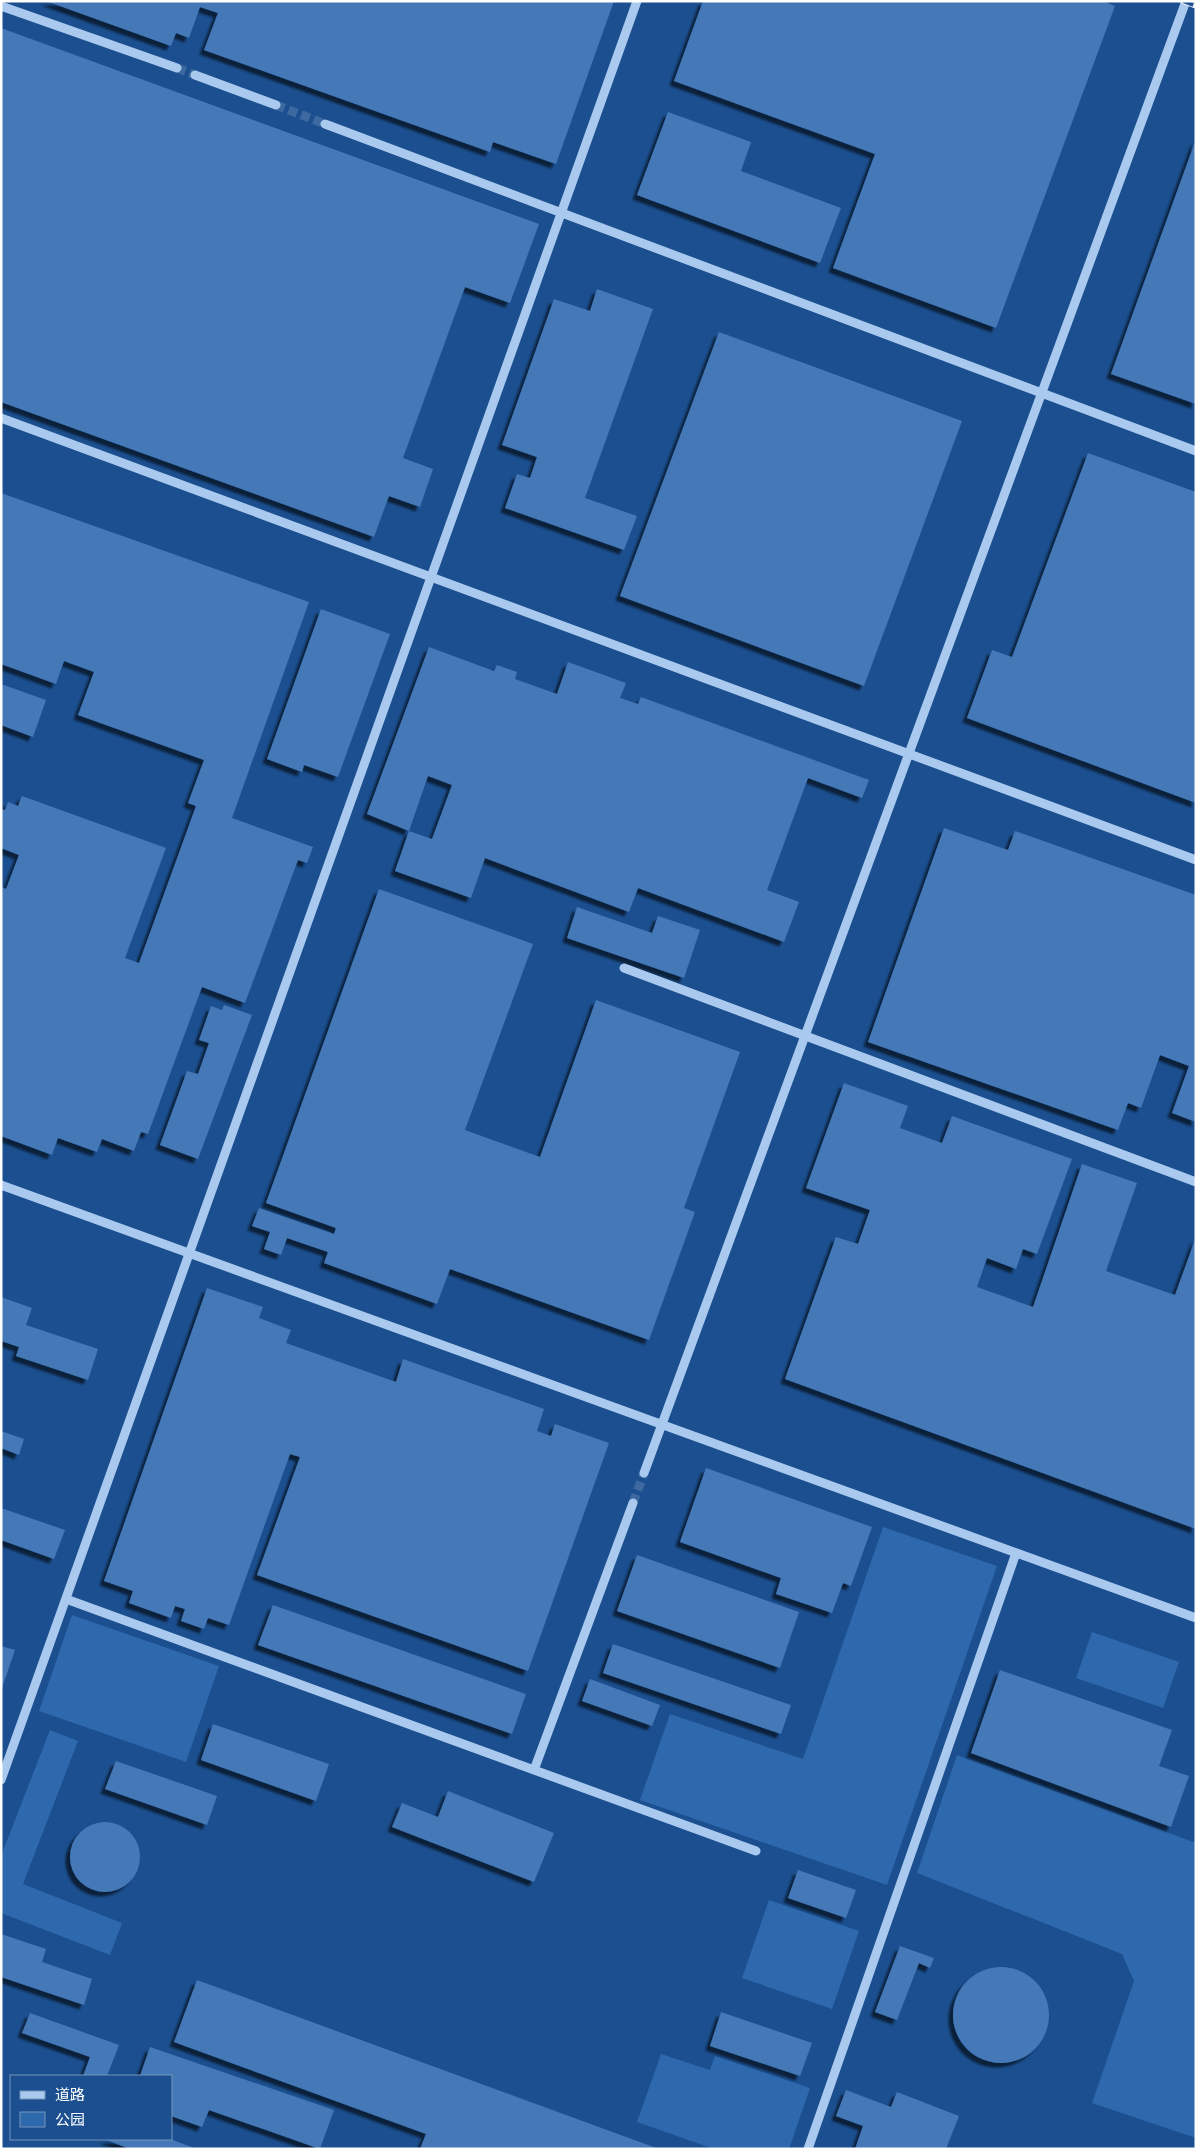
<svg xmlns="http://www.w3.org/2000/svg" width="1197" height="2150" viewBox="0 0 1197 2150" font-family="Cabin,'Noto Sans SC',sans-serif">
  <defs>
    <filter id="shadow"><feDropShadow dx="-4.5" dy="4.5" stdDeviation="1" flood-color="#0009"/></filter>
  </defs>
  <rect width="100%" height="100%" fill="#1b4f8f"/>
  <path fill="#2e69ad" d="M883,1527L997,1566L887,1885L640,1800L670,1714L803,1759Z
    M72,1615L219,1666L186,1762L39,1711Z
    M1092,1632L1179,1662L1163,1708L1076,1678Z
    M50,1730L78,1741L23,1884L122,1923L110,1955L1,1913V1856Z
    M957,1755L1196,1843V2138L1092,2103L1134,1981L1122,1954L917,1873Z
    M769,1900L859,1931L832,2009L742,1978Z
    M661,2054L710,2070L715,2056L810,2088L789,2149H714L637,2122Z"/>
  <path fill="#4478b7" filter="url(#shadow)" d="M46,1H614L556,164L493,142L490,152L204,50L218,13L200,7L189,38L176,33L171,46Z
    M703,1H1103L1115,6L996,328L833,268L875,154L674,81Z
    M1,28L539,224L510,303L465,287L403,458L433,469L420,507L389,496L374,537L1,402Z
    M668,112L751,142L741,171L841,208L820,263L637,195Z
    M1196,139V404L1111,374Z
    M597,289L653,309L585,498L637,516L624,550L505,508L517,474L530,478L537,457L502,445L554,299L590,311Z
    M719,332L962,421L864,686L620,596Z
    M1088,453L1196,492V803L967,718L992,650L1012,657Z
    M1,493L309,602L232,818L313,847L307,863L298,860L245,1003L202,987L148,1134L141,1132L134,1151L102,1139L97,1152L58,1138L52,1155L1,1136V887L6,889L19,855L1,848V809L5,810L8,802L18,806L22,796L166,848L125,958L139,963L196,806L188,803L204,760L78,715L94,672L64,661L56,684L1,664Z
    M321,609L390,634L338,777L304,765L302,772L267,759Z
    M429,647L494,671L497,665L517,672L515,679L557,694L568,662L626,683L620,698L638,704L641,697L869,780L862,798L808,778L767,890L799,902L784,942L638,888L629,912L485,858L471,898L395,871L409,831L432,839L452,785L428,776L409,831L367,814Z
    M1,684L46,700L33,737L1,725Z
    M944,828L1008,850L1015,831L1196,895V1122L1172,1113L1189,1066L1160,1055L1141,1108L1128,1103L1118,1130L868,1042Z
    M379,889L533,944L465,1130L540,1157L596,1000L740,1052L684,1208L695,1212L649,1340L450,1269L437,1304L324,1263L328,1252L287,1238L281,1255L264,1249L270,1232L252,1226L259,1208L334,1234L336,1228L266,1203Z
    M577,907L652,933L658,916L700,930L684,978L567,938Z
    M224,1005L252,1015L198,1159L160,1145L187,1071L198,1074L209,1043L199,1040L211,1006L222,1010Z
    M844,1083L908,1106L900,1128L942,1143L952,1116L1072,1159L1037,1254L1023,1249L1016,1269L987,1258L977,1287L1033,1307L1082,1164L1137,1183L1106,1271L1175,1295L1196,1237V1529L785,1379L836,1237L858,1244L870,1210L806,1188Z
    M207,1288L263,1307L259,1318L291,1330L286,1343L396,1382L403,1359L544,1409L537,1431L551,1436L555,1424L609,1443L528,1671L257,1575L300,1457L290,1454L229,1625L208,1618L204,1629L181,1621L185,1609L175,1606L171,1618L129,1603L133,1591L104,1581Z
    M1,1297L32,1308L26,1325L98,1349L88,1380L16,1356L19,1347L1,1341Z
    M1,1431L24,1439L19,1455L1,1448Z
    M706,1468L872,1527L851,1586L843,1583L832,1613L776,1594L781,1578L680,1542Z
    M1,1508L65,1530L54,1559L1,1540Z
    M637,1555L799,1612L780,1668L617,1611Z
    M273,1605L526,1694L512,1734L258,1645Z
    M613,1644L791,1705L781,1734L603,1673Z
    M1,1646L15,1650L2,1688H1Z
    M1000,1670L1172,1730L1159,1766L1189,1776L1171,1827L971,1753Z
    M590,1679L660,1705L652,1726L582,1701Z
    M213,1724L329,1764L316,1801L201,1760Z
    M116,1761L217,1796L207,1825L105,1789Z
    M448,1791L554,1833L534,1882L392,1827L402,1803L438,1817Z
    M70 1857a35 35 0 1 1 70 0a35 35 0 1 1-70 0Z
    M798,1870L856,1890L846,1918L788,1898Z
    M1,1934L46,1949L42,1962L92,1979L84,2005L1,1977Z
    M900,1946L934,1958L930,1968L919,1963L897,2020L875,2012Z
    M953 2015a48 48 0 1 1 96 0a48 48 0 1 1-96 0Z
    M197,1980L659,2149H420L426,2134L174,2042Z
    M721,2012L812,2043L800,2076L710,2046Z
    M30,2013L119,2045L107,2076H83L90,2057L22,2033Z
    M150,2047L334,2110L320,2149L209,2110L202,2127L171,2116V2076H140Z
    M846,2090L891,2107L897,2092L959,2116L946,2149H855L863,2126L836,2116Z
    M104,2139H170L197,2149H130Z"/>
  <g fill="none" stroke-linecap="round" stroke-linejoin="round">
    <path stroke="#3d69a0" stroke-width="9" stroke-dasharray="9 4.5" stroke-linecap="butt" d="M177,68L195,75
      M276,105L325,124
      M633,1503L644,1473"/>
    <path stroke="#a9c9ee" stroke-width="9" d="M1,6L177,68
      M195,75L276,105
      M325,124L1196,451
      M1,418L1196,860
      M624,968L1196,1182
      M1,1185L1196,1618
      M644,1473L1186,1
      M66,1599L756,1851
      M534,1770L633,1503
      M1,1780L637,1
      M808,2149L1016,1553"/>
    <g stroke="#fff" stroke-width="5.5">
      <path id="rail" d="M1183,1L1196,6"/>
    </g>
    <use href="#rail" stroke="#1b4f8f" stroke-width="4" stroke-dasharray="11" stroke-linecap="butt"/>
  </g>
  <rect width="1197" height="2150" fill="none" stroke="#ffffff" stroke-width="5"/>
  <rect x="10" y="2075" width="162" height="65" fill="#1b4f8f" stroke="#7695bc"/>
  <rect x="20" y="2091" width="25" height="8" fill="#a9c9ee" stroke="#7695bc"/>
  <text x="55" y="2100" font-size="15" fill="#ffffff">道路</text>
  <rect x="20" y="2112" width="25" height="15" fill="#2e69ad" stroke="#7695bc"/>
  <text x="55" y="2125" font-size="15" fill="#ffffff">公园</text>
</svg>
